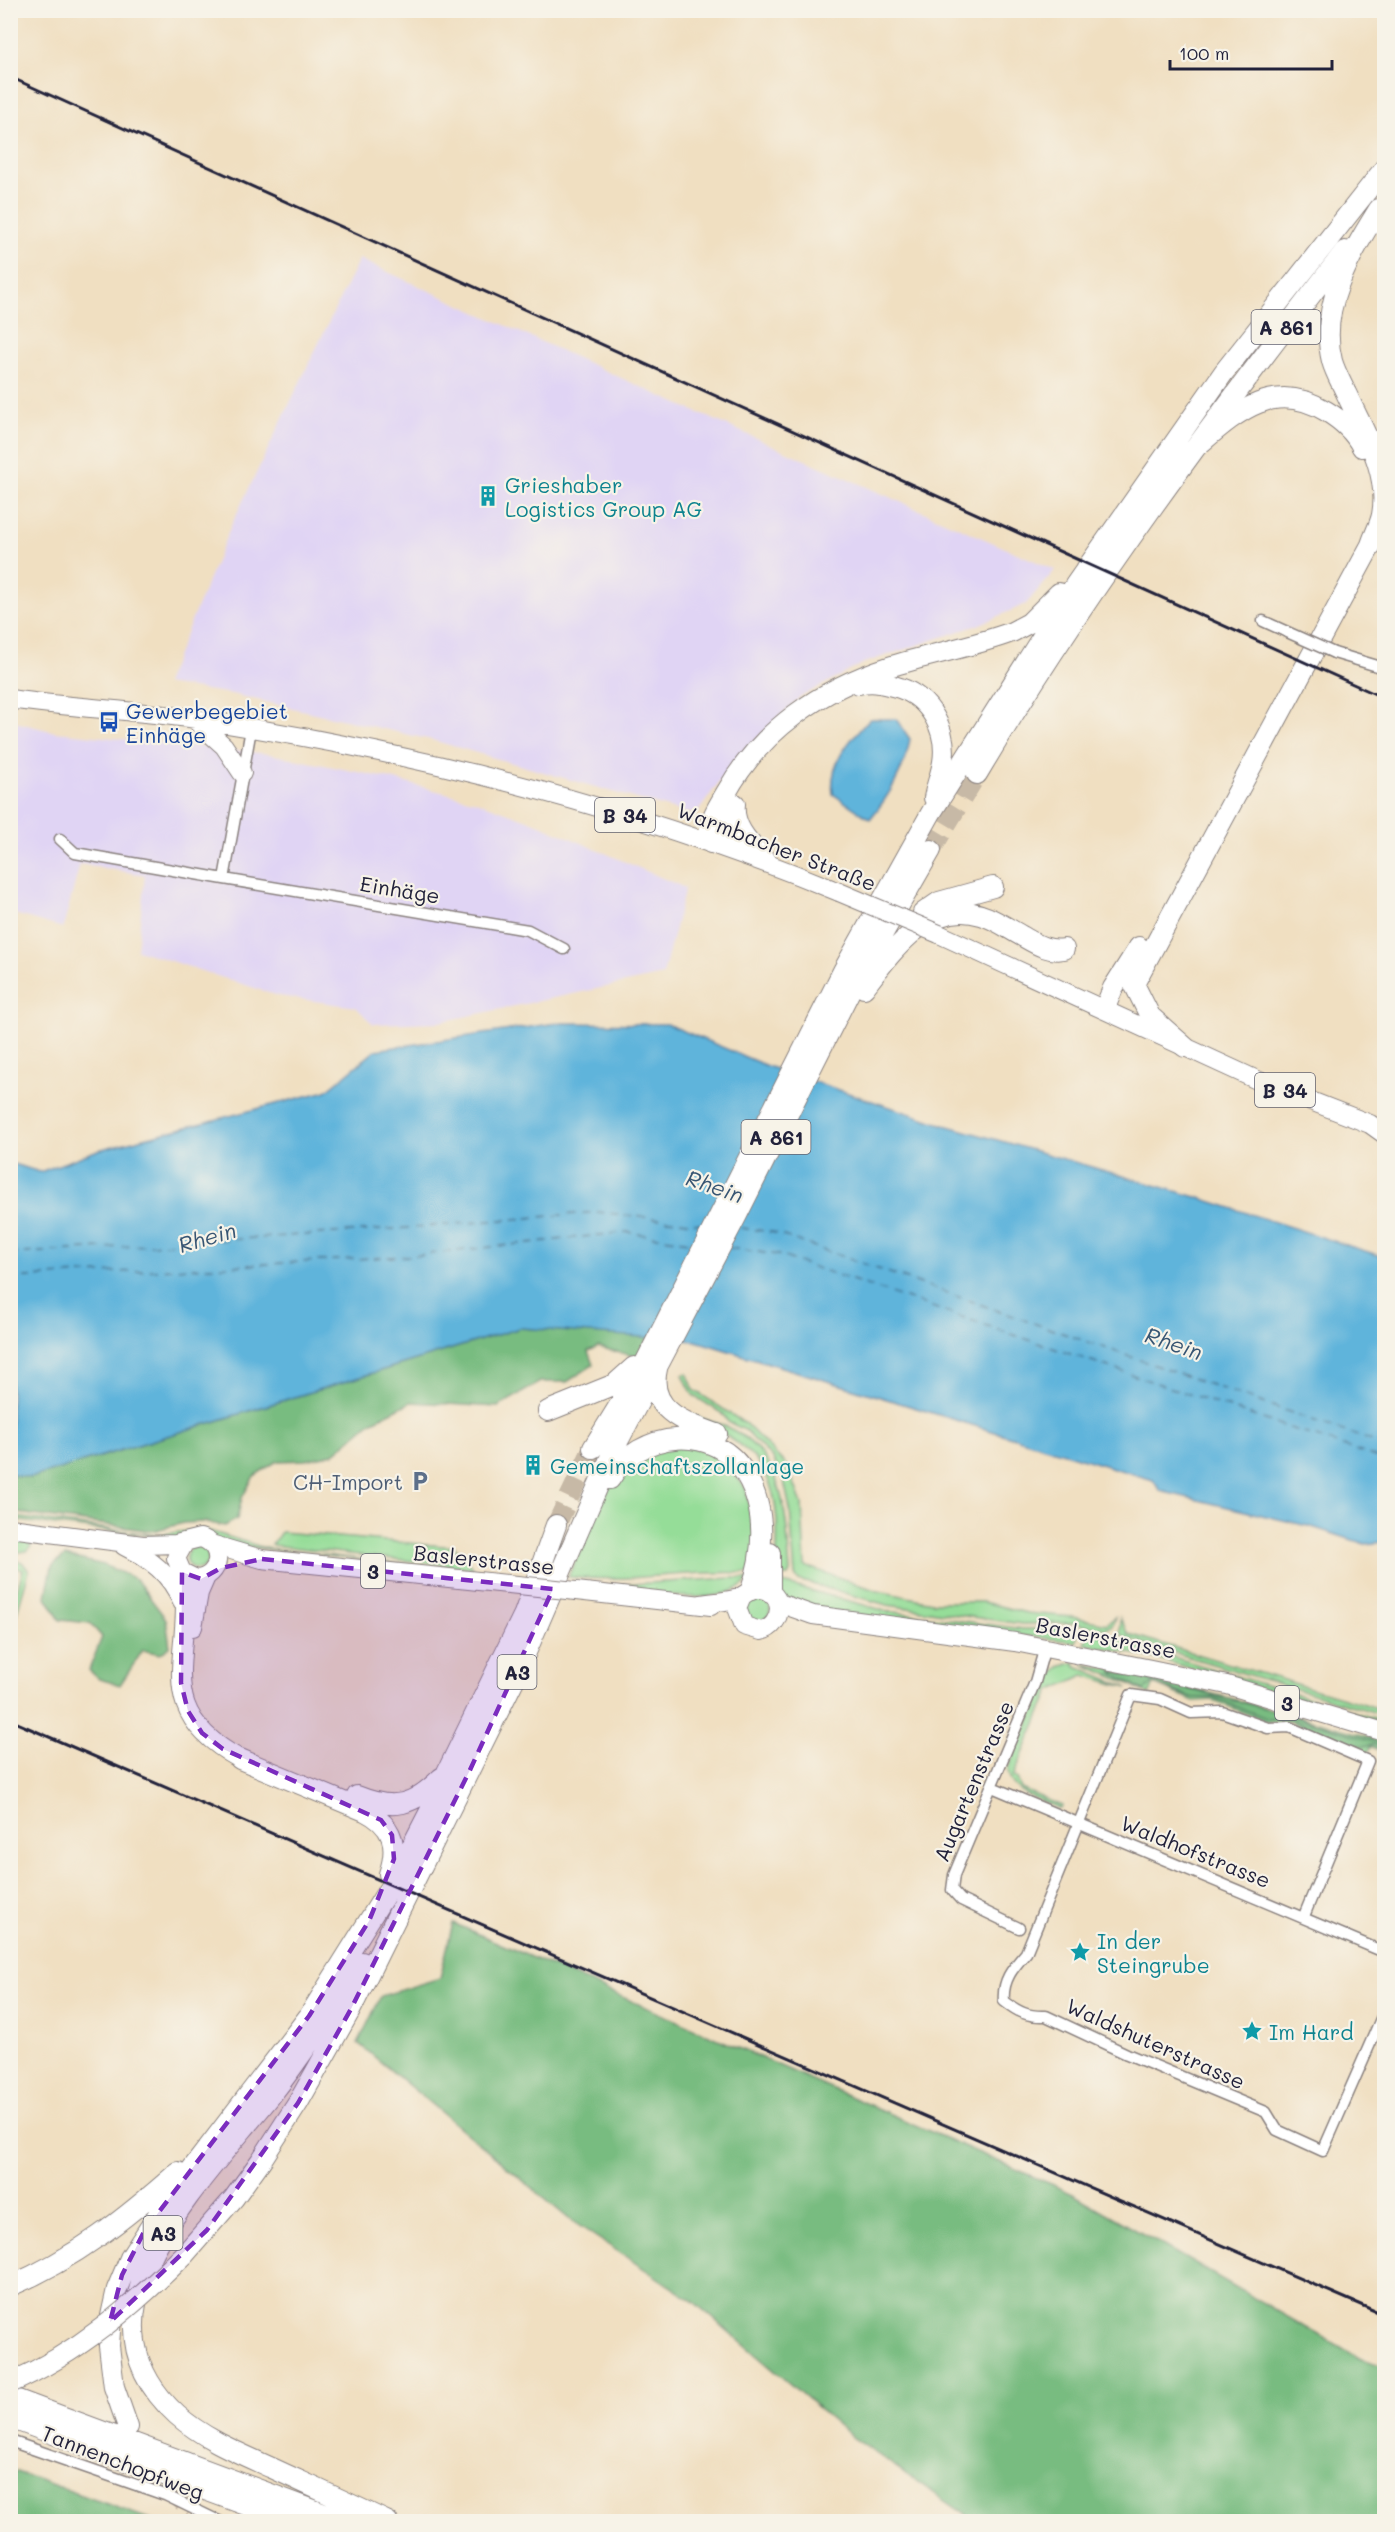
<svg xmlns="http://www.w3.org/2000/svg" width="1395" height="2532" viewBox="0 0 1395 2532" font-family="Mali,sans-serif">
  <rect width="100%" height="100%" fill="#f7f3e8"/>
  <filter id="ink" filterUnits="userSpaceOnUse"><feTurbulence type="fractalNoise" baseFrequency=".0167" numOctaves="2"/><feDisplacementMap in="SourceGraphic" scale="12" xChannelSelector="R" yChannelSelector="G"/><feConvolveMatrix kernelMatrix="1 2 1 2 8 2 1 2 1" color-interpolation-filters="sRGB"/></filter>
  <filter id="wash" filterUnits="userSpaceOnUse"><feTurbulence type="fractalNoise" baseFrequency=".008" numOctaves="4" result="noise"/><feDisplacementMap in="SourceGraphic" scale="24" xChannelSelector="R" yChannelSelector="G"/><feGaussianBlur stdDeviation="1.35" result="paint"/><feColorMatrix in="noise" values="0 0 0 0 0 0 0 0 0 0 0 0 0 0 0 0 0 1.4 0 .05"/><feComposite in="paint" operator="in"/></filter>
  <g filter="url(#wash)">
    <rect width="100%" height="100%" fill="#f0dfc1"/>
    <path fill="#e0d4f4" d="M359,259L676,403L1055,570L1026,604L978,625L864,663L800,697L734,761L698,812L686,813L432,740L232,694L165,684L230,528Z
      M11,721L55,732L269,754L387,778L476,801L538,824L685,888L663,975L439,1022L373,1024L356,1007L279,996L137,950L145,875L80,864L63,928L11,913Z"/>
    <path fill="#95dd98" stroke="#5c806a" stroke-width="1.5" d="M687,1373L694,1390L746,1424L788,1467L802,1504L805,1566L878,1591L932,1602H983L1027,1613L1072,1617L1107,1624L1115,1617L1112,1626L1106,1629L1073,1623L1022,1624L887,1605L798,1580L795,1575L790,1509L784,1481L773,1459L745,1430L728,1422L723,1414L693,1395L683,1375Z
      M686,1414C703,1419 722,1423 738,1433C787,1464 786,1520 790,1572L788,1576H776C781,1480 775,1457 686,1414Z
      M686,1446L708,1451L727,1464L746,1489L756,1546L750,1573C690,1569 628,1583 568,1577L605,1495L621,1471L656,1448Z
      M15,1517L154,1535L203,1529L265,1548L457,1571L14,1520Z
      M281,1532L455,1547V1550L463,1551L473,1568L272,1545Z
      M10,1533C20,1535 28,1536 31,1546L27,1551L11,1553Z
      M186 1558a11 11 0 1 1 22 0a11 11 0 1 1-22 0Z
      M11,1560L22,1562L29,1571L11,1632V1610L23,1570L11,1566Z
      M733,1578L749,1579C724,1612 636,1590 599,1586Z
      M775,1581L886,1611L1022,1629H1068L1077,1636L1076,1642L809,1609L784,1601Z
      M746 1609a12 12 0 1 1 24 0a12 12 0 1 1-24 0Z
      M1120,1618L1129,1634L1384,1710V1715L1129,1639L1120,1633Z
      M1094,1633L1384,1721V1724L1159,1659L1085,1644L1086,1638Z
      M1075,1662L1076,1666L1128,1688L1084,1675L1050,1691L1013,1777L1017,1778L1021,1789L1062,1806L1061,1809C1040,1799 1008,1794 1008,1769L1049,1678L1060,1667Z
      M1083,1664C1184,1684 1285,1712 1384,1741V1752L1371,1746L1367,1754L1289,1721L1267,1722L1213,1700L1194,1701L1154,1684L1149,1695L1132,1685Z"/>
    <path fill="#78bc80" stroke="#4d6f5e" stroke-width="1.5" d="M520,1328L650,1336L637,1357L598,1347L588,1351L593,1365L567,1382H540L498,1407L411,1402L371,1422L333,1454L306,1460L277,1461L254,1476L242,1498L237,1519L225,1526L204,1522L184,1523L152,1531L11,1512V1474L30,1478Z
      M65,1556L104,1565L136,1579L166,1619L170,1647L160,1654L143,1650L120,1685L99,1679L89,1670L102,1637L90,1623L60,1620L46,1597L52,1566Z
      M1118,1672L1277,1711L1384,1744V1748L1373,1744L1362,1747L1290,1719H1268L1214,1698H1193L1153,1683L1144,1691L1112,1673Z
      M453,1923L1073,2194L1361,2359L1384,2366V2521H975L852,2437L694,2302L569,2219L358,2043L381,1996L440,1978Z
      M11,2470L155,2521H11Z"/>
    <path fill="#5fb4db" stroke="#406b8b" stroke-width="1.5" d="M870,719H896L910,739C905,770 890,795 870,819L833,794C829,763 849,740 870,719Z
      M557,1023L667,1024L767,1066L938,1123L1200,1198L1384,1257V1542L1365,1544L1312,1527L1160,1491L1153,1480L696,1341L520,1328L30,1478L11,1474L10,1163L40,1172L98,1150L326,1091L376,1050Z"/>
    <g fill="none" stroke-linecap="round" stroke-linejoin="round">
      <path stroke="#375573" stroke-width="1.5" stroke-dasharray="8 6" stroke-linecap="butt" d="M741,1228L772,1232L1384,1445
        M730,1248L778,1255L1384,1460
        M10,1254L395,1229L598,1212L706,1224
        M10,1278L410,1256L627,1232L695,1243"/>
    </g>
  </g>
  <g filter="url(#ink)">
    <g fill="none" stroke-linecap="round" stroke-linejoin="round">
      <path stroke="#c7b9a6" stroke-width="20" stroke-dasharray="20 10" stroke-linecap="butt" d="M931,850L977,774
        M556,1525L593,1448
        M150,2466L160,2480L192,2510"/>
      <g stroke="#89807e" stroke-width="13">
        <path id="minor" d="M1263,621L1285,631
          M1334,653L1384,668
          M60,839L75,853L224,879L251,729
          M224,879L528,930L564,949
          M992,1787L1384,1952
          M1304,1916L1368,1761L1289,1727L1268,1728L1222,1712L1191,1713L1160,1699L1131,1695L1026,1953C1013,1968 1002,1980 1004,2001C1018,2012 1028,2017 1046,2016L1127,2054L1266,2112L1277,2130L1323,2151L1384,2012
          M1019,1928L961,1900L952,1890L954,1875L1035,1682L1045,1647
          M10,2441L165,2495L221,2522"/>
      </g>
      <g stroke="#89807e" stroke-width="20">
        <path id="primary" d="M10,699C72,708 134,710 196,719C416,752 633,807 839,892
          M194,719L224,746L242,773
          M939,934L1257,1080L1370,1124L1384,1134
          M10,1528L143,1545L176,1544L200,1538C225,1544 222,1577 196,1579L182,1572L176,1558L185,1542
          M214,1545L262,1559L459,1579
          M124,1546C150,1559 171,1574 182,1602
          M182,1572C197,1654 145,1707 240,1759
          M576,1591L711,1606
          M779,1603L813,1615L1015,1642L1151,1669L1227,1685L1384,1732
          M701,1604C712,1602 724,1602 735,1599C744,1597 749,1588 760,1589C786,1591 784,1626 761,1631L744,1626L737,1608L742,1596
          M193,1627L199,1593L206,1577"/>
      </g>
      <g stroke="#89807e" stroke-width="22">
        <path id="motorway" d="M1195,448C1235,414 1272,378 1326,411C1341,420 1354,431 1362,447
          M859,684C873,680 887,684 900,688C930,698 948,731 943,762C941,774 936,786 934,798
          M977,774C1086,591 1214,419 1345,251
          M735,804C732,829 753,846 767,862
          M734,808L720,836L711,843C705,824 717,809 726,793C761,730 821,689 889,667C930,654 972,647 1012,632L1029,623L1059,593
          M923,913L939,902L993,887
          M864,988C891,953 929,898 981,915C995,919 1009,929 1022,936C1036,944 1048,952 1064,949
          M1105,1008L1113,988L1139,947
          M1185,1047L1150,1016L1134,984L1371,545C1374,535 1380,525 1382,515C1390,472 1364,432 1347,395C1342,384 1335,372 1332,361C1318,306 1352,253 1379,209
          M657,1369C647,1411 687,1423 717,1434
          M548,1411L615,1384L634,1367
          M593,1448L644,1365L844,969L931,813L1075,585L1224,372L1384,169
          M610,1479C638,1430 716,1422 746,1475C767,1510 764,1553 751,1590
          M770,1553V1592
          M240,1759L365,1811C393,1825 399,1845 389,1874
          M357,1796C394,1811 413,1806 441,1778
          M362,1962C333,2007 305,2052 272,2094C206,2178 62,2310 177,2415C204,2439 239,2453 272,2468C311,2486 349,2503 388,2522
          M184,2255L234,2198L262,2159L298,2103L351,2009L514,1680L614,1449L736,1217L851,989L931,850
          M10,2286C75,2259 127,2217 178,2172
          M10,2397L346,2522
          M10,2418L292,2522
          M128,2427L114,2387L109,2346L111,2316L117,2289L130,2258L165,2204L309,2016L395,1879L430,1811L447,1772L524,1614L556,1525"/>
      </g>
      <use href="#minor" stroke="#fff" stroke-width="10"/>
      <use href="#primary" stroke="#fff" stroke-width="18"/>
      <use href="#motorway" stroke="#fff" stroke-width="20"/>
      <path stroke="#22223b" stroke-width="3" d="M10,77L1384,698
        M10,1720L1384,2315"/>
      <g stroke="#89807e" stroke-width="13" stroke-linecap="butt">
        <path id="minor-bridge" d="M1285,631L1334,653"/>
      </g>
      <g stroke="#89807e" stroke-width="20" stroke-linecap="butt">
        <path id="primary-bridge" d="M839,892L939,934
          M459,1579L576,1591"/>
      </g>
      <g stroke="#89807e" stroke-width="22" stroke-linecap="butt">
        <path id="motorway-bridge" d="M10,2383C77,2354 133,2306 184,2255"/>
      </g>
      <use href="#minor-bridge" stroke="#fff" stroke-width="10"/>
      <use href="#primary-bridge" stroke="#fff" stroke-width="18"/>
      <use href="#motorway-bridge" stroke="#fff" stroke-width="20"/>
    </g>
  </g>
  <path fill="#7b2cbf" fill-opacity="0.2" stroke="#7b2cbf" stroke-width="4.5" stroke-dasharray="12 8" stroke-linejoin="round" d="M262,1559L553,1589L470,1770L351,2009L298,2103L207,2230L110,2322L122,2275L145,2230L309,2016L369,1921L394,1859L392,1835L381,1820L223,1749L202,1733L188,1711L181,1683L182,1572L201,1579L221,1568Z"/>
  <defs>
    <g id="building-bare" transform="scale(1.62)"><path d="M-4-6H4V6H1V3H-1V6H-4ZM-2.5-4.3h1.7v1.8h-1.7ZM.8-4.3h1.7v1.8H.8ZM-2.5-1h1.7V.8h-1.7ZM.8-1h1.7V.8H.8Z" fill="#0f9aa8" stroke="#f7f3e8" stroke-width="2.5" paint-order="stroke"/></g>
    <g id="bus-bare" transform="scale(1.62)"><path d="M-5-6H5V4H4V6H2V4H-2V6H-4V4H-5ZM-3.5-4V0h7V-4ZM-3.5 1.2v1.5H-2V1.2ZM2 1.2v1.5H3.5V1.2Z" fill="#1a4fb4" stroke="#f7f3e8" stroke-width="2.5" paint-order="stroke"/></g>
    <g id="parking-bare" transform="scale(1.62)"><path d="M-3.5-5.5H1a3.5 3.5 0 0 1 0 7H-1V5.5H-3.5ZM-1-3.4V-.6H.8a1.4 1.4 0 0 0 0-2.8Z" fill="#5c6f8a" stroke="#f7f3e8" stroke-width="2.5" paint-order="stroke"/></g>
    <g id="sight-bare" transform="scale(1.62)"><path d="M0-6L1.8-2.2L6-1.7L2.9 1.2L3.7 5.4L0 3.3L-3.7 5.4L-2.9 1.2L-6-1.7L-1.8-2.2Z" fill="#0f9aa8" stroke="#f7f3e8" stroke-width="2.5" paint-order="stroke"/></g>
  </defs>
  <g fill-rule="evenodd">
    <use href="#building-bare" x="488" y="496"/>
    <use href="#bus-bare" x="109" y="722"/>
    <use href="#building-bare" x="533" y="1465"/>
    <use href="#parking-bare" x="420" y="1481"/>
    <use href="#sight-bare" x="1080" y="1952"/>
    <use href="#sight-bare" x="1252" y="2031"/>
  </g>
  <g text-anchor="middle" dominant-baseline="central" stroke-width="4.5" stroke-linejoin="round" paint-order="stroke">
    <g fill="#f7f3e8" stroke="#62616f" stroke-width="1.5">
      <rect x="1251.5" y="310" width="69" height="34" rx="4.5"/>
      <rect x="595" y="798" width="60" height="34" rx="4.5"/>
      <rect x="1255" y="1073" width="60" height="34" rx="4.5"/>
      <rect x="741.5" y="1120" width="69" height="34" rx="4.5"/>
      <rect x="361" y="1554" width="24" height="34" rx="4.5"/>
      <rect x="497.5" y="1655" width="39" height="34" rx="4.5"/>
      <rect x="1275" y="1686" width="24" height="34" rx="4.5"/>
      <rect x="143.5" y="2216" width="39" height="34" rx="4.5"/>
    </g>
    <g font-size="20" font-weight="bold" fill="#22223b">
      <text x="1286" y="327">A 861</text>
      <text x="625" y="815">B 34</text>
      <text x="1285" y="1090">B 34</text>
      <text x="776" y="1137">A 861</text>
      <text x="373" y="1571">3</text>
      <text x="517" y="1672">A3</text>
      <text x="1287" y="1703">3</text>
      <text x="163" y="2233">A3</text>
    </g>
    <g font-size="21" fill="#0d838f" stroke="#f7f3e8" text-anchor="start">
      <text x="505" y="484">Grieshaber<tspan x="505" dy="24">Logistics Group AG</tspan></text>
      <text x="550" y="1465">Gemeinschaftszollanlage</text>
      <text x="1097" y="1940">In der<tspan x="1097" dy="24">Steingrube</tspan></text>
      <text x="1269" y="2031">Im Hard</text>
    </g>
    <g font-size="21" fill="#164399" stroke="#f7f3e8" text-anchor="start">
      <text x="126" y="710">Gewerbegebiet<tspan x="126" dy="24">Einhäge</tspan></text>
    </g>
    <g font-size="21" fill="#22223b" stroke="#f7f3e8">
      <text transform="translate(777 846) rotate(21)">Warmbacher Straße</text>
      <text transform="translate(400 889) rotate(9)">Einhäge</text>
      <text transform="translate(484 1559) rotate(6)">Baslerstrasse</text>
      <text transform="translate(1106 1637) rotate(11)">Baslerstrasse</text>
      <text transform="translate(973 1781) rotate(-67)">Augartenstrasse</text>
      <text transform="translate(1196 1851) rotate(22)">Waldhofstrasse</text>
      <text transform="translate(1156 2043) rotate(24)">Waldshuterstrasse</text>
      <text transform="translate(123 2462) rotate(21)">Tannenchopfweg</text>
    </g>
    <g font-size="21" fill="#4e5e75" stroke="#f7f3e8" text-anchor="end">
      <text x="403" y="1481">CH-Import</text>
    </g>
    <g font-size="22" font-style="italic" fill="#375573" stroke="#f7f3e8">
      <text transform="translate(715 1186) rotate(19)">Rhein</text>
      <text transform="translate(207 1237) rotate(-16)">Rhein</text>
      <text transform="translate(1174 1343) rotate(19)">Rhein</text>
    </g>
  </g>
  <rect width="1395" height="2532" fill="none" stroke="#f7f3e8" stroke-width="36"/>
  <path d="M1170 60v9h162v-9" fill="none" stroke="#22223b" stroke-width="3"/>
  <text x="1179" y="60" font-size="18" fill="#22223b" stroke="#f7f3e8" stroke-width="4.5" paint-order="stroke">100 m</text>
</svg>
